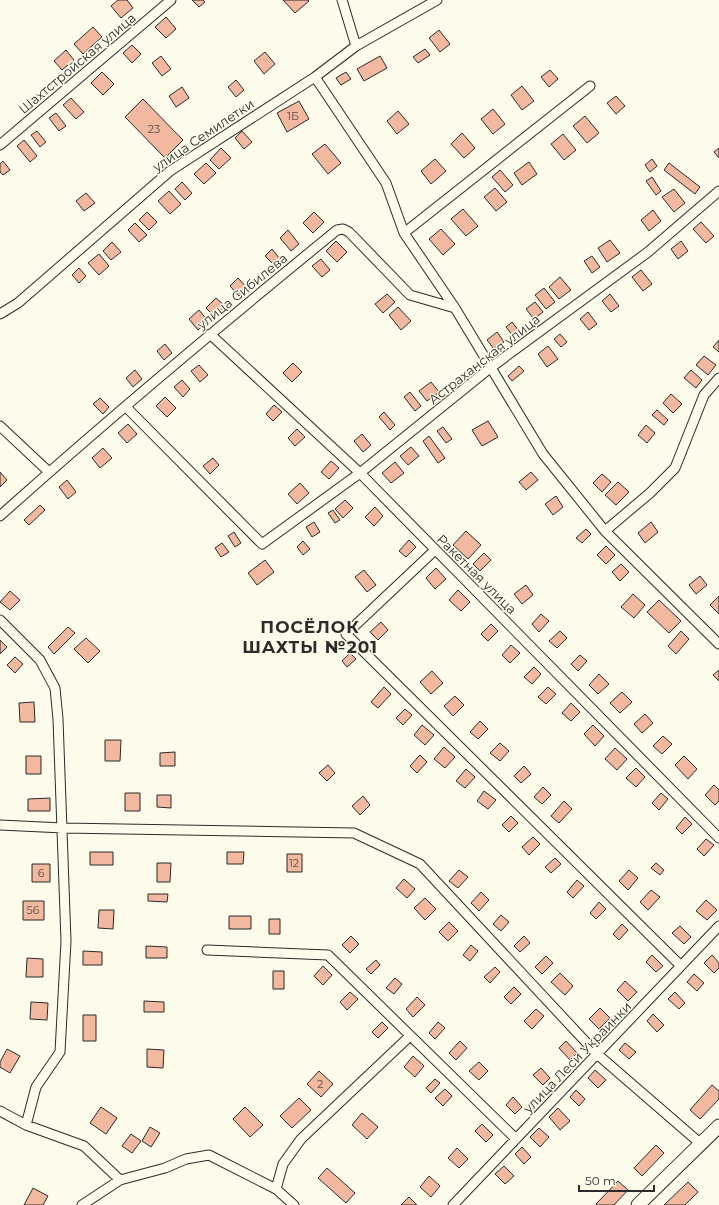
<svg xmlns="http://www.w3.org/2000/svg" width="719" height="1205" viewBox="0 0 719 1205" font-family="Montserrat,sans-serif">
  <rect width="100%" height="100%" fill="#fdfbea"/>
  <path fill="#f2b8a0" stroke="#2b2b2b" d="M118,0H127L133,8L121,18L111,6Z
    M192,0H203L205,2L199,7Z
    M283,0H308L309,1L295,13Z
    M166,17L176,29L166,38L155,27Z
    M93,27L102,37L83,54L74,44Z
    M439,30L450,44L440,52L429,38Z
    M132,45L141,54L132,63L123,53Z
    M425,49L430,55L418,63L413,57Z
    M66,50L74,60L62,70L54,61Z
    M265,52L275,64L264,74L254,61Z
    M161,56L171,69L162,76L152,63Z
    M380,56L387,68L364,81L357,69Z
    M550,70L558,79L549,87L541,77Z
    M102,72L114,84L103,95L91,83Z
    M346,72L351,79L341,85L336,78Z
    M236,80L244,90L236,97L228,87Z
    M522,86L534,101L522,110L511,95Z
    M182,87L189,98L176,107L169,96Z
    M616,96L625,106L616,114L607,103Z
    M71,98L84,112L76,119L63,105Z
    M143,99L183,140L165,158L125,117Z
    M299,101L309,119L287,132L277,113Z
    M493,109L505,124L493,134L481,119Z
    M398,111L409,124L397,134L387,121Z
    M56,113L66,126L59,131L49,118Z
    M585,116L599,133L587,143L573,126Z
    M37,131L46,142L40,147L31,135Z
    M242,131L252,142L244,149L235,138Z
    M462,133L475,148L464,158L451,144Z
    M563,134L576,150L564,160L551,144Z
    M24,140L37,156L30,162L17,146Z
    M325,144L341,163L328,174L312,154Z
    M221,148L231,158L219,169L210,160Z
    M719,148V158L714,152Z
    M435,159L446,171L431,184L421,171Z
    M652,159L657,166L650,172L645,165Z
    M3,161L10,170L3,175L0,172V164Z
    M529,162L537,174L522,185L514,173Z
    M206,163L216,173L204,184L194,174Z
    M669,163L700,187L695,194L664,170Z
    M500,170L513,185L505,192L492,177Z
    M652,177L661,191L656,195L646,181Z
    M182,182L192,193L185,200L175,189Z
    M495,188L507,202L496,211L484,197Z
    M674,189L685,203L674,212L662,197Z
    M169,191L181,204L170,214L158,201Z
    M86,193L95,203L84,211L76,201Z
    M463,209L478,226L466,236L451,219Z
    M653,210L661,221L649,231L641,220Z
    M147,212L157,222L149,230L139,220Z
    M314,212L324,222L313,233L303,223Z
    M701,222L714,236L706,243L693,229Z
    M135,223L147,235L139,242L128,230Z
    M441,229L455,244L443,255L429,239Z
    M288,230L299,244L291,251L280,238Z
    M610,240L620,253L607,262L598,248Z
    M336,241L347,252L337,262L326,251Z
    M681,241L688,251L678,259L671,249Z
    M112,242L121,252L111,260L103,251Z
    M272,249L280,259L274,265L265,256Z
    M99,254L109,266L99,275L88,263Z
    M592,256L600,267L592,273L584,261Z
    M321,259L330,270L322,277L312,266Z
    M79,268L86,276L79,283L72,275Z
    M641,270L652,284L643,291L632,277Z
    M560,277L571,290L559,299L549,287Z
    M238,278L248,289L239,296L230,286Z
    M544,288L555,302L546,309L535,295Z
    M387,294L395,302L383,313L375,304Z
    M610,294L619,306L611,312L602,301Z
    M216,298L225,306L215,317L206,308Z
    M535,302L543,312L534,319L526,309Z
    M398,307L411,321L401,330L389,315Z
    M199,310L208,321L198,330L189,319Z
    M588,312L597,324L589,330L580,319Z
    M512,322L519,331L513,336L506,327Z
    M497,332L504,342L494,349L487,340Z
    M560,334L567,342L561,347L554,339Z
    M719,340V352L713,347Z
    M165,344L172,353L164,360L157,351Z
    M548,346L558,359L547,367L538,354Z
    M704,356L716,365L708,375L696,365Z
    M293,363L302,372L292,382L283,373Z
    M199,365L208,375L200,382L191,371Z
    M519,366L524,371L512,381L508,376Z
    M135,370L142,379L133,387L126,378Z
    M691,370L702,380L696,388L684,378Z
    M182,380L190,389L183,397L174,387Z
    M431,382L439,392L427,401L419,391Z
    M410,392L421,406L415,411L404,397Z
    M671,394L682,404L673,413L663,403Z
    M165,397L176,408L167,417L156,406Z
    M100,398L109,407L103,414L93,404Z
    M274,405L282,412L273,421L266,414Z
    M657,410L668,420L664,425L652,415Z
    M384,412L395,425L390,430L379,417Z
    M488,421L498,437L482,446L472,430Z
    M128,424L137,434L127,443L118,433Z
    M646,425L655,433L647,443L638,435Z
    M443,427L452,439L446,443L437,431Z
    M297,429L305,437L295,446L288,438Z
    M362,434L371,445L363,452L354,441Z
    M429,436L445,458L438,463L423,441Z
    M411,447L419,456L408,465L400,456Z
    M103,448L112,458L100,468L92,458Z
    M213,458L219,465L210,474L203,466Z
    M331,461L339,468L329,479L321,472Z
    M395,462L404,473L391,483L382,473Z
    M0,472L7,480L0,487Z
    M531,472L538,480L526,490L519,482Z
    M602,474L611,482L602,492L593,483Z
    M67,480L76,492L68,499L59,487Z
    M618,482L629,492L616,505L605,495Z
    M300,483L309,493L297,504L288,494Z
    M556,496L563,507L553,515L545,504Z
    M345,500L353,508L343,518L335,509Z
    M40,505L45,510L29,525L24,520Z
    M375,507L383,516L374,526L365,517Z
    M333,510L340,520L335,523L328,513Z
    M314,522L320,532L312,537L306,527Z
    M651,522L658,532L645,543L638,533Z
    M586,529L591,534L582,543L576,538Z
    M466,531L481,545L468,559L453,545Z
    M234,532L241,543L235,547L228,536Z
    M409,540L416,547L406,557L399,551Z
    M303,541L310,549L303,555L297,547Z
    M222,543L229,552L221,557L215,548Z
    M606,546L615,555L606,564L597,555Z
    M484,553L491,560L480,571L473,564Z
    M265,560L274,572L257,585L248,573Z
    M621,564L629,572L620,581L612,572Z
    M436,568L446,579L435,589L426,578Z
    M364,570L376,585L367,592L355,577Z
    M700,576L707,585L696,594L689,585Z
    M526,585L533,595L522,604L514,594Z
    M458,590L470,602L461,611L449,600Z
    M10,591L20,600L10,610L0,602Z
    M633,594L645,605L634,618L621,607Z
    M719,596V614L710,605Z
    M659,600L681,621L669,633L647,612Z
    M541,614L549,621L539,632L532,624Z
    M381,622L388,630L378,640L370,632Z
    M491,624L498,631L488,641L481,634Z
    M68,627L75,633L54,654L48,647Z
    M560,631L567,638L557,648L549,641Z
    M681,631L689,639L676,654L668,646Z
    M86,638L100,651L88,663L74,649Z
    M0,640L7,647L0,654Z
    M511,645L520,653L510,663L502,655Z
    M350,653L356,659L347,667L342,661Z
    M580,655L587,661L578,671L571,664Z
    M15,657L23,664L15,673L7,665Z
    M534,667L541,674L532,684L524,677Z
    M719,670V681L713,675Z
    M432,671L443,683L431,694L420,682Z
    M599,674L609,684L598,694L589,685Z
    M384,687L391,694L378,708L371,702Z
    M548,687L556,694L546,704L538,697Z
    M622,692L632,702L620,713L610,703Z
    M455,696L464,705L453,716L444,706Z
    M34,702L35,722H20L19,703Z
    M571,703L580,712L571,721L562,713Z
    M405,709L412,715L403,725L396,718Z
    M645,714L653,723L642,733L634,724Z
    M480,721L488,729L478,739L470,732Z
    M422,725L434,735L425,745L414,735Z
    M593,725L604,736L595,746L584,734Z
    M663,736L672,744L662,754L653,746Z
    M105,740H121L120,761H105Z
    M500,743L509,751L500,761L490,753Z
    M444,747L455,757L445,768L434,759Z
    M615,748L627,759L617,770L605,759Z
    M175,752V766H160V753Z
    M420,755L427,762L417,773L410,766Z
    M26,756H41V774H26Z
    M684,756L697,769L688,779L675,765Z
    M328,765L335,773L327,781L319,773Z
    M524,766L531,774L521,783L514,776Z
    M636,768L645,777L636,787L626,778Z
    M466,769L475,777L465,788L456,781Z
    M714,785L719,790V801L715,805L705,795Z
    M543,787L551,795L542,804L534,797Z
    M484,791L496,800L488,809L477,801Z
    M125,793H140V811H125Z
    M661,793L668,799L659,810L652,803Z
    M157,795H171V808L157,807Z
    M363,796L370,805L360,815L352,806Z
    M50,798V811H28V799Z
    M564,801L572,809L559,823L551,816Z
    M511,816L518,823L509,832L502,825Z
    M685,817L692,824L682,834L676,828Z
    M533,837L540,844L529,855L522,847Z
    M706,839L714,845L704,856L697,849Z
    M90,852H113V865H90Z
    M227,852H244L243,864H227Z
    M287,854H302V872H287Z
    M555,858L561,864L551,873L545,867Z
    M157,863H171L170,882H157Z
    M656,863L664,870L660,875L651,868Z
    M32,864H50V882H32Z
    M459,870L468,877L458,888L449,881Z
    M629,870L638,878L628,890L619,881Z
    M404,879L415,889L407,898L396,888Z
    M577,880L584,886L573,898L567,892Z
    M651,890L660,897L648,910L640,902Z
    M481,892L489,900L479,911L471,903Z
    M148,894H168L167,902L148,901Z
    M425,898L436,909L425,920L414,908Z
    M706,900L717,910L707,920L696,911Z
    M23,901H44V920H23Z
    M599,902L606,909L596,919L590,913Z
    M99,910H114L113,929L98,928Z
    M501,915L509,922L501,931L493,924Z
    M229,916H251V929H229Z
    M269,919H280V934H269Z
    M449,922L458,931L448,941L439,932Z
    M622,924L628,930L619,940L613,934Z
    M680,926L691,937L684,944L672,933Z
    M351,936L359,944L350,953L342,945Z
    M524,936L530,943L520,952L514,946Z
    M471,945L478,951L470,961L463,955Z
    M146,946L167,947V958H146Z
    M83,951L102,952V965H83Z
    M652,955L663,966L656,972L646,962Z
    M712,955L719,963V968L714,973L704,963Z
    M546,956L553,963L542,974L535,967Z
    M27,958L43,959V977H26Z
    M376,960L380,965L371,974L366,969Z
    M323,966L332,975L323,985L314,976Z
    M495,967L500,972L490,983L484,977Z
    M273,971H284V989H273Z
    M560,973L573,986L565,995L551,982Z
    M694,974L704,983L697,991L687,982Z
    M395,978L402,984L394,994L386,988Z
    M625,981L637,992L628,1001L617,990Z
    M514,987L521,994L511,1004L504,997Z
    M350,992L358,999L347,1010L340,1002Z
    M675,992L685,1003L679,1009L668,999Z
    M417,997L425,1005L413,1017L406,1009Z
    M144,1001L164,1002V1012H144Z
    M31,1002L48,1003L47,1020L30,1019Z
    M600,1008L610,1018L599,1029L589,1019Z
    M536,1009L544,1016L532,1029L524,1021Z
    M653,1014L664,1025L657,1032L647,1021Z
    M83,1015H96V1041H83Z
    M382,1022L388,1028L378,1038L372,1032Z
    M438,1022L445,1028L435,1039L429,1033Z
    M460,1041L467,1048L456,1060L449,1053Z
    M566,1041L577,1053L570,1060L559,1048Z
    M625,1043L636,1052L629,1059L619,1050Z
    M7,1049L20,1056L10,1073L0,1067V1062Z
    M147,1049L164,1050L163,1068L147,1067Z
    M413,1056L424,1066L415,1077L404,1067Z
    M479,1062L488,1071L479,1080L469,1071Z
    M541,1068L550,1078L543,1085L533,1075Z
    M595,1070L606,1080L598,1088L588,1078Z
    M319,1071L333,1084L321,1097L307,1084Z
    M435,1079L440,1083L431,1093L426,1088Z
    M712,1085L719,1091V1099L700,1119L690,1110Z
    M445,1089L452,1096L443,1106L435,1098Z
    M576,1090L585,1099L579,1106L570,1097Z
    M513,1097L522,1107L515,1114L506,1105Z
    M299,1098L311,1110L292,1128L280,1116Z
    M101,1107L117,1118L106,1134L90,1123Z
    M245,1107L263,1125L250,1137L233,1119Z
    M558,1108L570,1121L560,1130L549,1117Z
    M362,1113L378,1127L367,1139L352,1125Z
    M482,1124L493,1135L486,1142L475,1131Z
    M150,1127L160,1133L151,1147L142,1141Z
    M539,1128L549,1137L540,1147L530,1137Z
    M131,1134L141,1141L132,1153L122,1146Z
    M656,1145L664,1153L642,1176L634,1168Z
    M522,1147L531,1157L524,1164L515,1154Z
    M457,1148L468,1159L459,1168L448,1158Z
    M504,1166L514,1176L505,1184L495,1174Z
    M327,1168L355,1193L346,1203L318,1178Z
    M429,1176L440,1186L431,1197L420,1187Z
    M618,1181L628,1190L614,1205H597L596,1204Z
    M688,1182L698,1192L685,1205H664Z
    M33,1188L48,1196L43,1205H24Z
    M409,1197L417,1205H401Z"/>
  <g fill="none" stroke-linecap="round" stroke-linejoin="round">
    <g stroke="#2b2b2b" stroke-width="11">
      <path id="street" d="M342,0L356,46
        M315,77L386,183L404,233L455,308
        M0,145L171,0
        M404,233L590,86
        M0,314L18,303L170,171L315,77L356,46L437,0
        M210,334L360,473L719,838
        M126,407L262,544L360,473L490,368L648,252L719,191
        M0,426L49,472
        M0,516C110,417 223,323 337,230L343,229L349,232L410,295L455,308L543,454L605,531L719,644
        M605,531L650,493L675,468L704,395L719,378
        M435,550L346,634L681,966
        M0,620L40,660L55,688L58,719L66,941L60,1052L36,1087L26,1125
        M0,825L63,828L354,833L420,864L597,1054L701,1144
        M207,950L328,955L516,1139
        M0,1111L26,1125L84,1146L120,1180L165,1168L186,1159L209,1155L276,1189L294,1205
        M276,1189L283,1164L301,1139L410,1036
        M82,1205L120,1180
        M453,1205L719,926"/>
    </g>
    <g stroke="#2b2b2b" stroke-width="15">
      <path id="secondary" d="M638,1205L719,1126"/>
    </g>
    <use href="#street" stroke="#fdfbea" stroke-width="9"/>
    <use href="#secondary" stroke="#fdfbea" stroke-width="13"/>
  </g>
  <g text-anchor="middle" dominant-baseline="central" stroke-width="3" stroke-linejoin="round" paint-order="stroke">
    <g font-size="11" fill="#5d4e48">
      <text x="293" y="116">1Б</text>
      <text x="154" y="129">23</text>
      <text x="294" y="863">12</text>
      <text x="41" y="873">6</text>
      <text x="33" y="910">56</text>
      <text x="320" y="1084">2</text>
    </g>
    <g font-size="13" fill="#2b2b2b" stroke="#fdfbea">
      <text transform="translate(77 63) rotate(-40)">Шахтстройская улица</text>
      <text transform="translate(203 135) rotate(-34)">улица Семилетки</text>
      <text transform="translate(242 291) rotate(-39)">улица Сибилева</text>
      <text transform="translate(484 359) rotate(-38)">Астраханская улица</text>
      <text transform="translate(477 574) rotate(45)">Ракетная улица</text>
      <text transform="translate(577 1057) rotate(-46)">улица Леси Украинки</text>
    </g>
    <g font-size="17" font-weight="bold" letter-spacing="1" fill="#2b2b2b" stroke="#fdfbea">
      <text x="310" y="627">ПОСЁЛОК<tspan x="310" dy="20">ШАХТЫ №201</tspan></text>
    </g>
  </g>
  <path d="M579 1185v6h75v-6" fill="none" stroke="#2b2b2b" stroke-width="2"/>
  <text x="585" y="1185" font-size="12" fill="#2b2b2b" stroke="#fdfbea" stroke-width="3" paint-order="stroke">50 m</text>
</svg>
